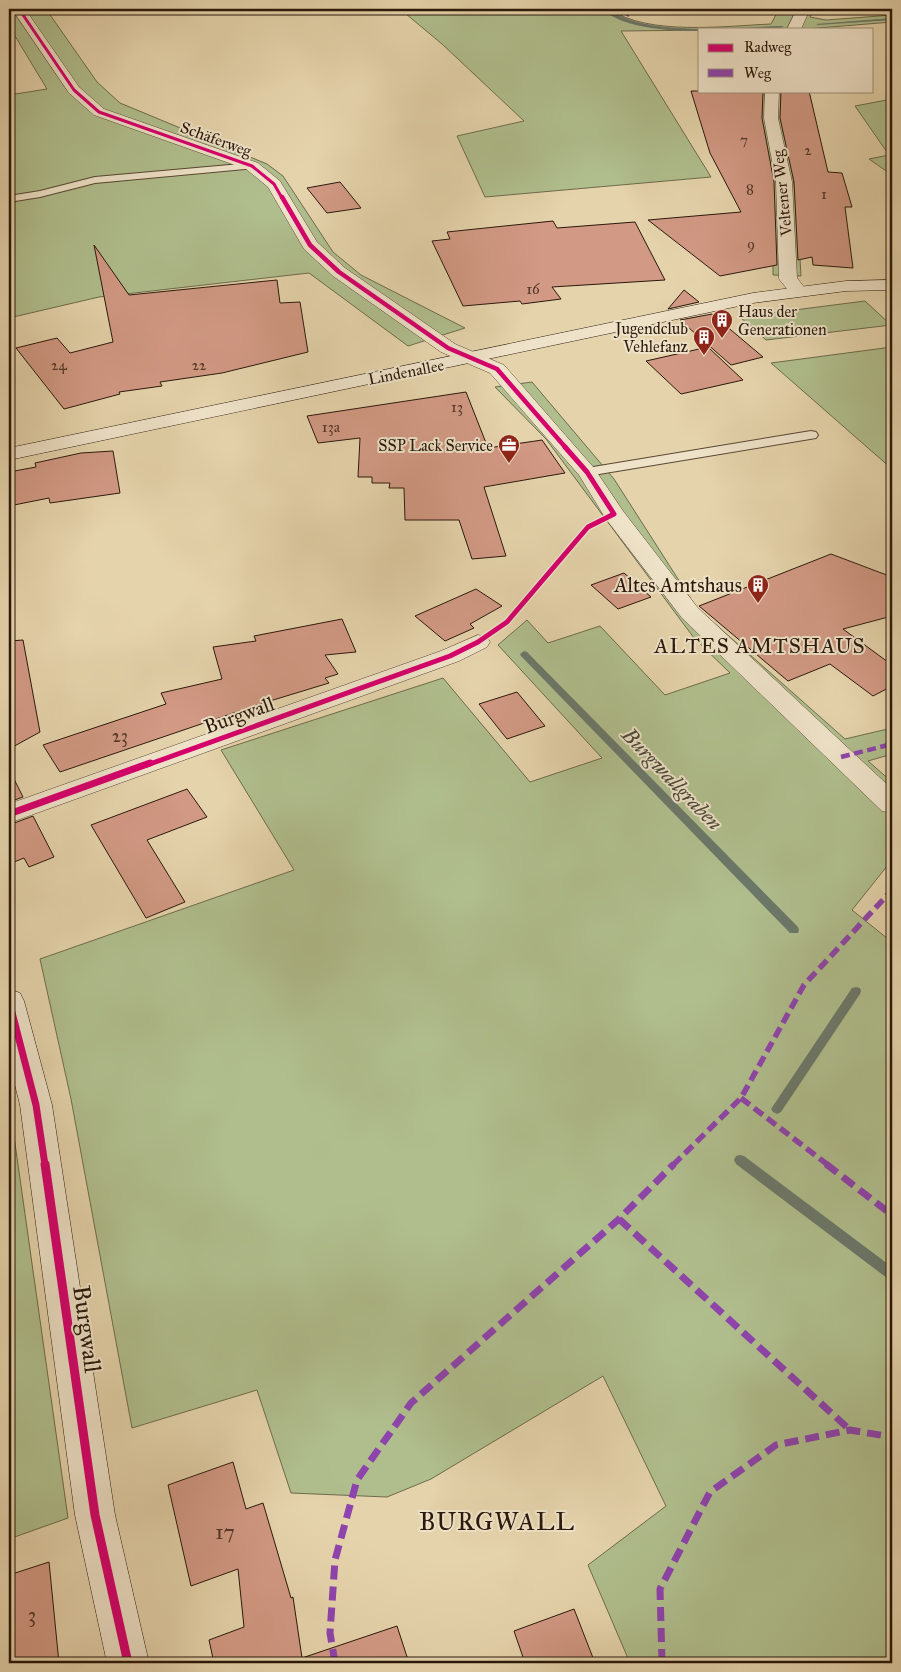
<svg xmlns="http://www.w3.org/2000/svg" width="901" height="1672" viewBox="0 0 901 1672" font-family="'IM FELL Great Primer',serif">
  <rect width="100%" height="100%" fill="#e5d3ab"/>
  <filter id="stains"><feTurbulence type="fractalNoise" baseFrequency=".004" numOctaves="4"/><feColorMatrix values="0 0 0 0 .2 0 0 0 0 .09 0 0 0 0 .02 0 0 0 .5 -.17"/></filter>
  <radialGradient id="worn" r=".72"><stop offset=".6" stop-color="#630" stop-opacity="0"/><stop offset="1" stop-color="#630" stop-opacity=".3"/></radialGradient>
  <path fill="#b0be8d" stroke="#6d6b4c" d="M9,9H46L97,82L120,103L267,164L283,176L333,252L361,275L465,328L408,346L309,273L99,297L9,318V95L47,89L9,26Z
    M400,9H610C647,36 726,26 771,24L779,9H814L810,17L826,20L892,15V22L806,29L621,31L711,177L485,197L457,136L524,121L442,44Z
    M760,91H787L785,118L797,206L801,276L773,275V253L759,115Z
    M892,99V175L869,159L889,155L855,106Z
    M865,301L891,325L766,340L740,317Z
    M892,347V469L771,363Z
    M532,382L614,479L696,607L845,739L892,728V754L868,761L892,782V860L852,910L888,939L892,940V1663H630L588,1565L666,1506L603,1376L431,1479L387,1497L291,1493L257,1390L132,1428L71,1099L40,959L294,870L221,750L443,678L530,782L602,758L498,645L527,620L548,643L600,626L665,695L730,673L694,638L546,439L495,387Z
    M9,1101L68,1518L9,1539Z"/>
  <g fill="none" stroke-linecap="round" stroke-linejoin="round">
    <path fill="#6b786a" fill-rule="evenodd" d="M602,9C610,9 616,14 623,17C636,23 651,25 665,27C704,31 743,27 782,26L784,27L774,29H700V31C671,31 624,29 602,9Z
      M892,18V20L818,25L816,24Z
      M524,651L527,652L798,927L799,930L798,933H790L521,656L520,654Z
      M856,987L860,988L861,991L860,994L781,1112L777,1114L773,1112L771,1109L773,1106L852,988Z
      M740,1155L744,1156L892,1267V1280L887,1278L736,1164L734,1160L736,1156Z"/>
  </g>
  <path fill="#d29984" stroke="#2a180b" d="M691,91H763L762,118L774,182L777,265L720,276L648,220L741,212L710,153Z
    M781,91H809L828,172L842,173L852,207H845L853,268L813,265L812,257L798,260L794,182L780,118Z
    M340,182L361,208L327,213L307,188Z
    M553,221L557,228L635,222L665,280L552,287L561,299L522,304L520,301L463,306L432,241L450,239L447,232Z
    M94,245L129,295L277,280L280,303L300,302L308,352L222,373L160,382L162,386L119,392L120,394L64,409L16,348L57,338L70,353L113,342Z
    M684,290L699,302L668,309Z
    M712,314L763,357L731,365L680,320Z
    M708,347L743,380L681,394L646,361Z
    M466,392L488,448L542,440L565,473L484,487L506,556L472,559L459,520H405L404,488H389L390,483H372V477H358L360,438L318,443L307,416Z
    M113,451L120,493L50,503L49,498L9,506V472L36,467L35,463L81,453Z
    M831,554L892,577V616L843,629L892,665V686L873,696L830,664L788,681L699,606Z
    M624,573L651,597L618,609L591,585Z
    M476,589L502,606L470,624L474,628L445,641L415,616Z
    M342,619L356,652L325,655L338,674L325,678L329,683L260,704L60,772L43,745L166,704L161,693L222,679L213,647L256,641L254,636Z
    M23,640L40,732L9,749V641Z
    M517,692L545,726L507,739L479,704Z
    M9,769L23,797L9,802Z
    M187,789L207,817L147,840L185,902L146,918L91,825Z
    M33,816L54,857L29,867L24,858L9,864V825Z
    M233,1462L246,1509L263,1503L291,1598L293,1597L302,1658L397,1626L409,1663H214L209,1640L244,1627L238,1569L191,1586L168,1485Z
    M49,1562L59,1663H9V1575Z
    M574,1609L595,1663H525L514,1631Z"/>
  <g fill="none" stroke-linecap="round" stroke-linejoin="round">
    <g stroke="#594733" stroke-width="2">
      <path id="lane" d="M252,163L256,164L257,166L256,168L95,183L40,197L9,202V196L40,191L95,177Z
        M811,431L816,432L818,435L816,438L587,476L582,475L580,472L582,469L587,468Z"/>
    </g>
    <g stroke="#594733" stroke-width="1">
      <path id="street" d="M12,9H25L79,87L104,109L258,163L280,181L317,242L345,268L455,344L504,365L594,468L623,511L698,608L892,789V813L882,811L682,618L606,519L579,475L490,373L441,352L333,276L304,249L268,187L246,169L94,115L69,93Z
        M797,9H810L801,29H787Z
        M765,91H779L778,118L792,182L797,278L807,291L804,295L798,296L792,295L779,279L776,182L764,118Z
        M478,635L487,637L490,642L487,647L459,661L9,823V804L441,651Z"/>
    </g>
    <g stroke="#2a180b" stroke-width="1">
      <path id="secondary" d="M892,280V290L846,291L753,303L9,460V448L753,293L846,281Z
        M9,989L20,993L24,1001L52,1105L115,1515L149,1663H107L75,1515L20,1105L9,1061Z"/>
    </g>
    <use href="#lane" fill="#eee2c8" fill-rule="evenodd"/>
    <use href="#street" fill="#eee2c8" fill-rule="evenodd"/>
    <use href="#secondary" fill="#eee2c8" fill-rule="evenodd"/>
    <path stroke="#8e44ad" stroke-width="2.5" stroke-dasharray="5 2.5" stroke-linecap="butt" d="M619,9L629,16"/>
    <path stroke="#8e44ad" stroke-width="4.5" stroke-dasharray="9 4.5" stroke-linecap="butt" d="M841,757L892,744"/>
    <path stroke="#8e44ad" stroke-width="5.5" stroke-dasharray="11 5.5" stroke-linecap="butt" d="M741,1098L828,1165
      M673,1165L741,1098L804,985L892,890"/>
    <path stroke="#8e44ad" stroke-width="7" stroke-dasharray="14 7" stroke-linecap="butt" d="M826,1164L892,1215
      M619,1219L850,1430
      M335,1663L330,1633L335,1560L357,1480L411,1403L619,1219L674,1164
      M662,1663L660,1589L710,1492L776,1445L850,1430L892,1437"/>
    <g stroke="#eee2c8" stroke-width="5">
      <path id="cycleway-far4" d="M19,9L74,90L99,112L252,166L274,184L282,198"/>
    </g>
    <g stroke="#eee2c8" stroke-width="6">
      <path id="cycleway-far3" d="M282,197L310,245L339,272L448,348L497,369L566,448"/>
    </g>
    <g stroke="#eee2c8" stroke-width="8">
      <path id="cycleway-far2" d="M147,765L450,656L478,642L507,622L588,527L614,514L587,472L565,447"/>
    </g>
    <g stroke="#eee2c8" stroke-width="10">
      <path id="cycleway-far1" d="M9,814L150,763
        M9,1001L36,1105L45,1165"/>
    </g>
    <g stroke="#eee2c8" stroke-width="12">
      <path id="cycleway" d="M45,1164L95,1515L128,1663"/>
    </g>
    <use href="#cycleway-far4" stroke="#d6006c" stroke-width="3"/>
    <use href="#cycleway-far3" stroke="#d6006c" stroke-width="4.5"/>
    <use href="#cycleway-far2" stroke="#d6006c" stroke-width="5"/>
    <use href="#cycleway-far1" stroke="#d6006c" stroke-width="7"/>
    <use href="#cycleway" stroke="#d6006c" stroke-width="9"/>
  </g>
  <defs>
    <g id="building-pin" transform="scale(1.125)"><path d="M0 17L-7.5 6A9.5 9.5 0 1 1 7.5 6Z" fill="#8f2418" stroke="#eee2c8"/><path d="M-4-6H4V6H1V3H-1V6H-4ZM-2.5-4.3h1.7v1.8h-1.7ZM.8-4.3h1.7v1.8H.8ZM-2.5-1h1.7V.8h-1.7ZM.8-1h1.7V.8H.8Z" fill="#fff"/></g>
    <g id="office-pin" transform="scale(1.125)"><path d="M0 17L-7.5 6A9.5 9.5 0 1 1 7.5 6Z" fill="#8f2418" stroke="#eee2c8"/><path d="M-6-3h4V-5.5h4V-3h4V5H-6ZM-1-4.5V-3h2v-1.5ZM-6 0V1H6V0Z" fill="#fff"/></g>
  </defs>
  <g fill-rule="evenodd">
    <use href="#building-pin" x="722" y="320"/>
    <use href="#building-pin" x="704" y="337"/>
    <use href="#office-pin" x="509" y="445"/>
    <use href="#building-pin" x="758" y="585"/>
  </g>
  <g text-anchor="middle" dominant-baseline="central" stroke-width="4" stroke-linejoin="round" paint-order="stroke">
    <g font-size="15" fill="#543829">
      <text x="744" y="140">7</text>
      <text x="808" y="150">2</text>
      <text x="750" y="189">8</text>
      <text x="824" y="194">1</text>
      <text x="751" y="244">9</text>
      <text x="533" y="289">16</text>
      <text x="59" y="365">24</text>
      <text x="199" y="365">22</text>
      <text x="457" y="407">13</text>
      <text x="331" y="427">13a</text>
    </g>
    <g font-size="16" fill="#2a180b" stroke="#eee2c8">
      <text transform="translate(216 139) rotate(20)">Schäferweg</text>
      <text transform="translate(782 193) rotate(-96)">Veltener Weg</text>
      <text transform="translate(406 372) rotate(-11)">Lindenallee</text>
    </g>
    <g font-size="16" fill="#2a180b" stroke="#eee2c8" text-anchor="end">
      <text x="738" y="311" text-anchor="start">Haus der<tspan x="738" dy="18">Generationen</tspan></text>
      <text x="688" y="328">Jugendclub<tspan x="688" dy="18">Vehlefanz</tspan></text>
      <text x="493" y="445">SSP Lack Service</text>
    </g>
    <g font-size="18" fill="#543829">
      <text x="120" y="736">23</text>
    </g>
    <g font-size="20" fill="#2a180b" stroke="#eee2c8" text-anchor="end">
      <text x="742" y="585">Altes Amtshaus</text>
    </g>
    <g font-size="20" fill="#2a180b" stroke="#eee2c8">
      <text transform="translate(239 715) rotate(-20)">Burgwall</text>
    </g>
    <g font-size="21" letter-spacing="1" fill="#2a180b" stroke="#eee2c8">
      <text x="760" y="646">ALTES AMTSHAUS</text>
    </g>
    <g font-size="21" font-style="italic" fill="#4a483a" stroke="#eee2c8">
      <text transform="translate(672 779) rotate(46)">Burgwallgraben</text>
    </g>
    <g font-size="21" fill="#543829">
      <text x="225" y="1532">17</text>
      <text x="32" y="1615">3</text>
    </g>
    <g font-size="24" fill="#2a180b" stroke="#eee2c8">
      <text transform="translate(87 1329) rotate(82)">Burgwall</text>
    </g>
    <g font-size="25" letter-spacing="1" fill="#2a180b" stroke="#eee2c8">
      <text x="497" y="1521">BURGWALL</text>
    </g>
  </g>
  <rect width="901" height="1672" fill="none" stroke="#e5d3ab" stroke-width="30"/>
  <rect x="10" y="10" width="881" height="1652" fill="none" stroke="#2a180b" stroke-width="2.5"/>
  <rect x="15" y="15" width="871" height="1642" fill="none" stroke="#2a180b"/>
  <rect x="698" y="28" width="175" height="65" fill="#eee2c8" stroke="#a0917c"/>
  <rect x="708" y="44" width="25" height="8" fill="#d6006c" stroke="#a0917c"/>
  <text x="744" y="52" font-size="15" fill="#2a180b">Radweg</text>
  <rect x="708" y="69" width="25" height="8" fill="#8e44ad" stroke="#a0917c"/>
  <text x="744" y="78" font-size="15" fill="#2a180b">Weg</text>
  <rect width="100%" height="100%" filter="url(#stains)"/>
  <rect width="100%" height="100%" fill="url(#worn)"/>
</svg>
